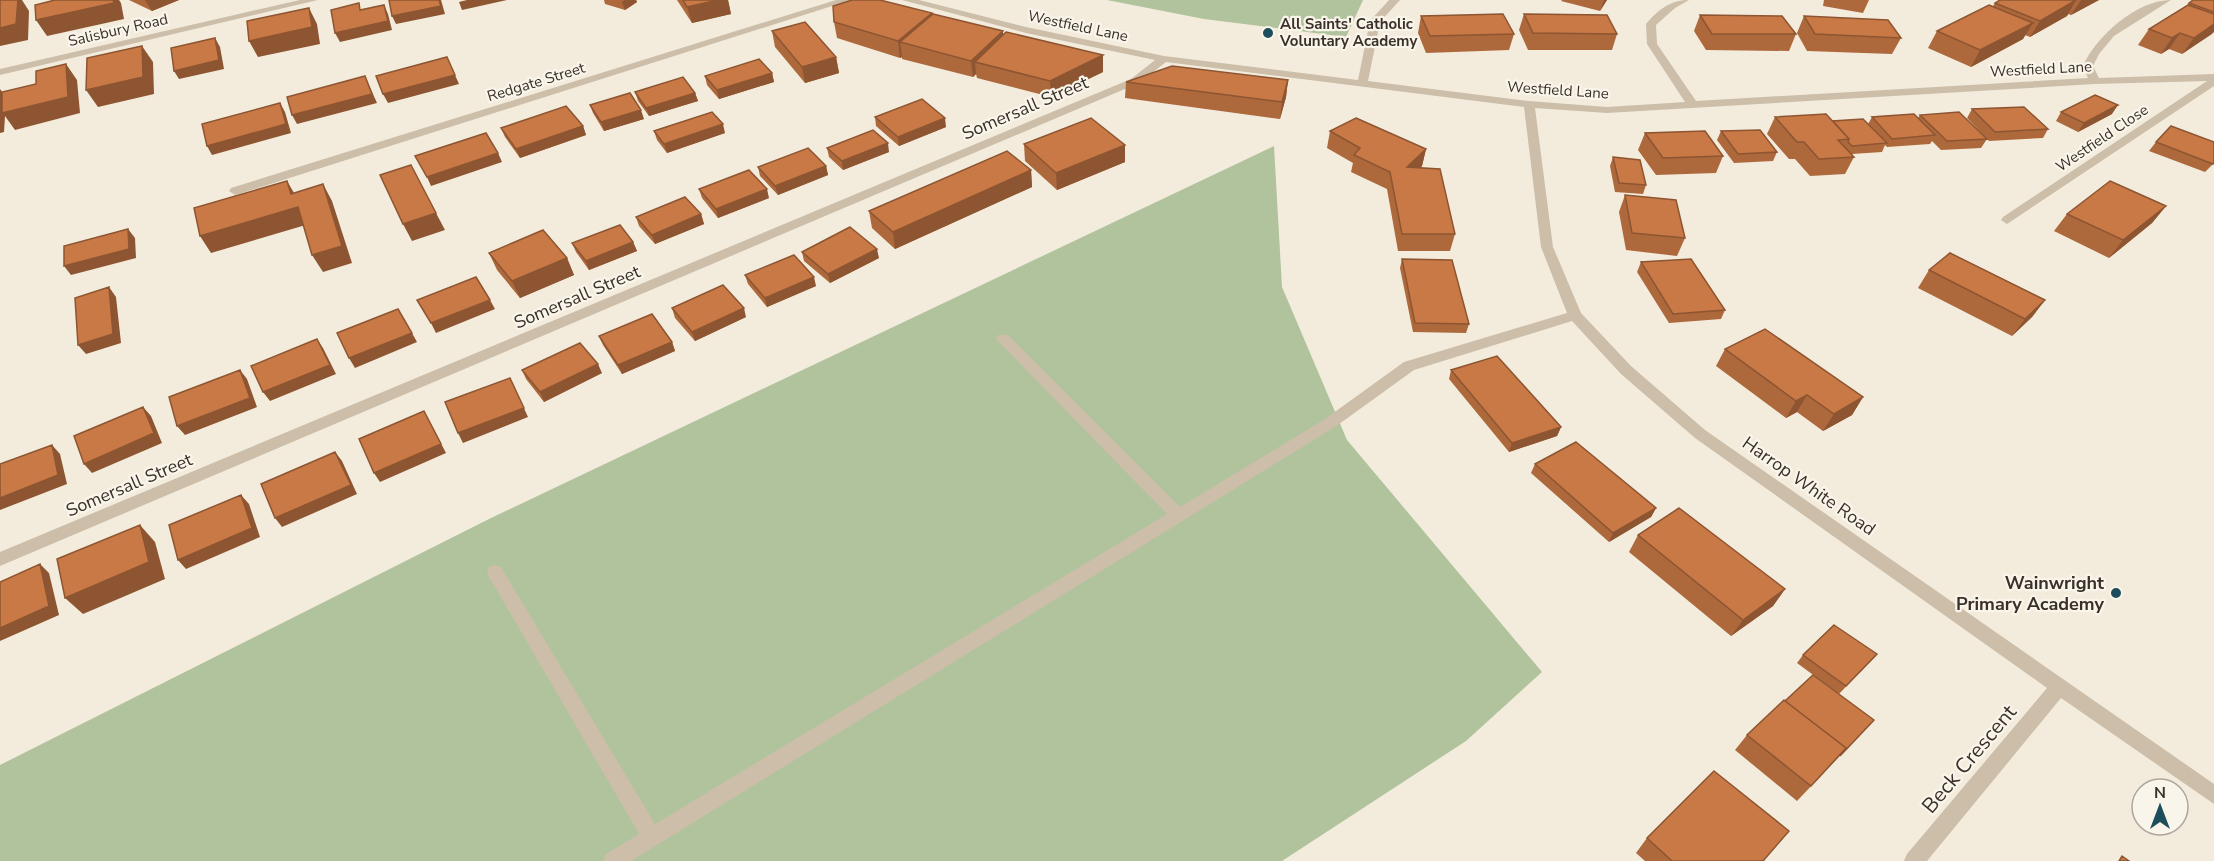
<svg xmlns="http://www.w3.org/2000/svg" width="2214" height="861" viewBox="0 0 2214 861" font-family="'Nunito Sans',sans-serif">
  <rect width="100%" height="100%" fill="#f3ecdd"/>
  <path fill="#b0c39d" d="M1107,0H1363L1346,37L1204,19Z
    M1274,146L1282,287L1347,440L1542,672L1466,741L1282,861H0V765L489,519Z"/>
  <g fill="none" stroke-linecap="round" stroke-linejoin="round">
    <path fill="#ccbea9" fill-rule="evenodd" d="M300,0H318L0,75V69Z
      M836,0H851L239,194L235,195L229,191L231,188Z
      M902,0H919L1026,27L1164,56L1358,80L1370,21L1389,0H1400L1380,22L1368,81L1529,101L1607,107L1685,102L1647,44L1646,24C1658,10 1670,0 1689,0L1675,8L1656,25L1657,44L1696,101L2088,78L2083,66C2096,36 2137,0 2171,0L2114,36L2099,54L2093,66L2099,78L2214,74V86L2007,224L2001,220L2003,217L2207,81L2095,84L1607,113L1535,108L1553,247L1581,313L1631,366L1705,430L2214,784V804L2061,698L1927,861H1904L1907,854L2047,688L1695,438L1621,374L1572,321L1414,370L1335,427L631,861H603L606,854L639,834L489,577L487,572L489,567L495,565L501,567L655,824L1167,514L998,341L996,338L998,335H1008L1180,507L1325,419L1404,362L1567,313L1541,247L1524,107L1166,62L1139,83L0,566V552L1131,79L1155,60L1026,33Z"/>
  </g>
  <path fill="#ad683c" d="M129,0H179L152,11Z
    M604,0H636L637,2L625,10L605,4Z
    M677,0H728L731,14L692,23Z
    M1562,0H1607L1600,11L1561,1Z
    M1824,0H1869L1863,13L1823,6Z
    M2000,0H2099L2071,15L2068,14L2067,16L2030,37L2025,35L2023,39L1971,67L1928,48L1937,31L1993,6L1995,3Z
    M2214,0V33L2213,32L2182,54L2169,49L2161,54L2138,45L2149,29L2187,5L2189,3Z
    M932,13V15L1003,34L1103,72L1051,97L977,78L976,74L973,77L902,59V57L900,58L837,38L834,22Z
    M1524,14L1617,34L1612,50H1528L1519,30Z
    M1700,15L1796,34L1789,51L1706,50L1694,31Z
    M1421,16L1514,34L1509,50L1426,53L1418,33Z
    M1804,16L1901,38L1892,54L1807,51L1797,33Z
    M772,31L836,57L839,73L805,83L775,47Z
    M772,73L774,82L719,99L707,85L705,76Z
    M1288,80L1286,97L1280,119L1125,98L1126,82Z
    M635,92L695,93L698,101L649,116L638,101Z
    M590,105L644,119L604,131L593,113Z
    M1972,109L2048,129L2043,138L1989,141L1967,118Z
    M2061,112L2112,114L2078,132L2056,121Z
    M1920,115L1987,139L1981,148L1941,150L1932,141L1930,144L1887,147L1885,145L1882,152L1852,154L1854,157L1845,174L1810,176L1795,159H1789L1767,134L1775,117L1868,124L1872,117L1918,118Z
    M875,117L946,127L899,146L876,126Z
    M583,126L586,135L520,158L505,137L501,128Z
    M654,131L725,133L667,153L657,140Z
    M1330,131L1426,149L1422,166L1420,168L1455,234L1450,251H1398L1387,189L1351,172L1353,163L1327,148Z
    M1721,131L1777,152L1773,161L1734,163L1717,140Z
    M1645,133L1723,156L1716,173L1656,175L1638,150Z
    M2156,142L2214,163L2205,172L2149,151Z
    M1024,144L1125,162L1057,190L1025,161Z
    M827,148L889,152L843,170L829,157Z
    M1613,157L1646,185L1643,194L1615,192L1610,166Z
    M826,166L828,175L778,195L760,176L758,167Z
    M1031,170L1032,187L895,249L872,228L869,211Z
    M699,189L769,198L718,218L702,198Z
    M1625,195L1685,238L1677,256L1626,250L1619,212Z
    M2166,206L2152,223L2109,258L2054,231L2067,214Z
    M701,214L704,224L655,244L639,226L636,217Z
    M633,242L637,251L589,270L576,252L572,243Z
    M802,252L879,258L830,283L804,261Z
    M489,253L567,258L574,275L520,298L497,270Z
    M1402,259L1469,324L1466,333L1413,332L1400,268Z
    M1641,262L1725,310L1721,319L1669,323L1637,272Z
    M1929,270L2045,300L2032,317L2012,336L1918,288Z
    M745,275L816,286L767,307L748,284Z
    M672,308L746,317L695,341L675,318Z
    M599,336L672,342L675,351L622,374L603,345Z
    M1725,349L1863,397L1852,415L1823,431L1797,412L1786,418L1716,366Z
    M522,370L602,373L544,402L526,379Z
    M1451,370L1561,427L1557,436L1509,452L1449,379Z
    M1535,464L1656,508L1651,517L1609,542L1531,473Z
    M1638,535L1785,589L1773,606L1731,636L1629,552Z
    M1877,654L1839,694L1797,663L1803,655Z
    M1785,701L1874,720L1797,801L1735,750L1747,735Z
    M1647,838L1763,861H1645L1636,853Z"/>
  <path fill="#8d5531" d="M18,0H22L29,11L28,40L0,46V28Z
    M113,0H119L121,3L124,19L47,36L36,20Z
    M145,0H179L152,11Z
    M439,0H441L445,14L396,24L392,16Z
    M467,0H507L462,10L459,2Z
    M625,0H636L637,2L625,10L622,2Z
    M718,0H728L731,14L692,23L687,7Z
    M1604,0H1607L1600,11Z
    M2076,0L2067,16L2030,37L2040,21Z
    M2081,0H2099L2071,15Z
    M384,5L388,14L392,30L340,42L335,33Z
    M309,8L317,24L320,44L258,57L249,41Z
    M932,13L934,29L900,42L902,57L900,58L898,41Z
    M2033,23L2023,39L1971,67L1980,50Z
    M2214,24V31L2212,34L2182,54L2194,38Z
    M1003,31L1004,47L975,62L976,74L973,77L971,61Z
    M2180,33L2169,49L2161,54L2172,38Z
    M215,38L220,47L224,69L179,79L174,71Z
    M142,46L153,62L154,94L98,107L86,90Z
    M1103,55V72L1051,97L1050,81Z
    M836,57L839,73L805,83L802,67Z
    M66,64L77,80L80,113L15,130L5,116L4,132L0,133V89L6,97L5,112Z
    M772,73L774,82L719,99L717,90Z
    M455,75L459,84L388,103L383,94Z
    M365,76L377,103L297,124L292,115Z
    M1288,80L1286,97L1280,119L1282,102Z
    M695,93L698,101L649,116L646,108Z
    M280,103L285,112L291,133L212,155L207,146Z
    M2118,105L2112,114L2078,132L2084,123Z
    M641,110L644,119L604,131L601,122Z
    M945,118L946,127L899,146L898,137Z
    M723,124L725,133L667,153L664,144Z
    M583,126L586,135L520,158L516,149Z
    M888,143L889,152L843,170L842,161Z
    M1125,145V162L1057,190L1056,173Z
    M1426,149L1422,166L1403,184L1407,167Z
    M498,153L502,162L431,186L427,177Z
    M826,166L828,175L778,195L775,186Z
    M1031,170L1032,187L895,249L893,232Z
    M287,181L297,198L291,194Z
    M323,184L332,201L352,263L323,272L312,255Z
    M767,189L769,198L718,218L716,209Z
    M2166,206L2152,223L2109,258L2123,240Z
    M298,207L309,224L211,253L200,236Z
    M436,213L445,230L412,241L403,224Z
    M701,214L704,224L655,244L652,235Z
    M128,229L135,238L136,258L71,275L64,266Z
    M633,242L637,251L589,270L586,261Z
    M877,249L879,258L830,283L828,274Z
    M567,258L574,275L520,298L512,281Z
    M814,277L816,286L767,307L765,298Z
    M109,287L116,297L121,343L86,354L78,345Z
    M490,300L495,309L436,333L431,323Z
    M2045,300L2032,317L2012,336L2025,319Z
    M744,308L746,317L695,341L692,332Z
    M412,333L417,342L355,368L349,358Z
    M317,339L323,348L336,374L270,401L263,392Z
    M672,342L675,351L622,374L618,365Z
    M598,364L602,373L544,402L540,392Z
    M240,370L247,379L257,407L185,435L177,426Z
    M510,378L528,417L463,443L458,433Z
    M1807,395L1797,412L1786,418L1796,401Z
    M1863,397L1852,415L1823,431L1834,414Z
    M143,407L151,416L162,443L92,473L84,464Z
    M424,411L446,453L380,482L374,473Z
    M1561,427L1557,436L1509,452L1512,443Z
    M52,445L60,454L67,484L0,510V498Z
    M335,452L342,461L357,494L282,527L275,518Z
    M241,495L249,504L260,537L186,569L178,560Z
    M1656,508L1651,517L1609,542L1613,533Z
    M140,525L155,542L165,579L83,614L65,598Z
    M40,564L49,573L59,615L0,641V628Z
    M1785,589L1773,606L1731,636L1743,620Z"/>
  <path fill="#c97946" stroke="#8d5531" stroke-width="1.5" d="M0,0H18L16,24L0,28Z
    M55,0H113L114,3L36,20L35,5Z
    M389,0H439L441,6L392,16Z
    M683,0H718L687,7Z
    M852,0H880L932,13L898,41L834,22L833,6Z
    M2000,0H2076L2040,21L1995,3Z
    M2193,0H2214V12L2189,3Z
    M359,3L360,10L384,5L388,21L335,33L331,10Z
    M1989,5L2033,23L1980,50L1937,31Z
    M2188,5L2214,14V24L2194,38L2180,33L2172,38L2149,29Z
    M309,8L312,27L249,41L247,21Z
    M933,14L1003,31L971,61L900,42Z
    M1503,14L1514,34L1430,36L1421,16Z
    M1524,14L1607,15L1617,34L1533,33Z
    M1700,15L1782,16L1796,34H1712Z
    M1804,16L1888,20L1901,38L1815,34Z
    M805,22L836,57L802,67L772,31Z
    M1006,32L1103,55L1050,81L975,62Z
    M215,38L219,60L174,71L171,48Z
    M142,46L143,77L86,90L87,58Z
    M447,57L455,75L383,94L376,76Z
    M759,59L772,73L717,90L705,76Z
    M66,64L68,97L2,113V92L36,84V71Z
    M1172,66L1288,80L1282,102L1126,82Z
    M365,76L372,94L292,115L287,97Z
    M683,77L695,93L646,108L635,92Z
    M630,93L641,110L601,122L590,105Z
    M2095,95L2118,105L2084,123L2061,112Z
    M922,99L945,118L898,137L875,117Z
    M280,103L286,124L207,146L202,124Z
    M566,106L583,126L516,149L501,128Z
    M2024,107L2048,129L1995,132L1972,109Z
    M712,112L723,124L664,144L654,131Z
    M1959,112L1987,139L1947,141L1920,115Z
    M1826,114L1849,139L1838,140L1854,157L1819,159L1804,142H1797L1775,117Z
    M1914,114L1935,135L1892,139L1872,117Z
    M1091,118L1125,145L1056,173L1024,144Z
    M1356,118L1426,149L1407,167L1440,169L1455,234H1402L1390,172L1354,155L1360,148L1330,131Z
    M1863,119L1887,143L1852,146L1848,142L1849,139L1833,121Z
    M2171,126L2214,142V162L2213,164L2156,142Z
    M873,130L888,143L842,161L827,148Z
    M1760,130L1777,152L1738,154L1721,131Z
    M1705,131L1723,156L1663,158L1645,133Z
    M486,133L498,153L427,177L415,156Z
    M808,148L826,166L775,186L758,167Z
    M1007,151L1031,170L893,232L869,211Z
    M1613,157L1640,160L1646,185L1619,183Z
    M411,165L436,213L403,224L380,175Z
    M749,170L767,189L716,209L699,189Z
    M287,181L291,194L323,184L342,246L312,255L298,207L200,236L194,208Z
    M2110,181L2166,206L2123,240L2067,214Z
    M1625,195L1676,200L1685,238L1632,233Z
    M685,197L701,214L652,235L636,217Z
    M620,225L633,242L586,261L572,243Z
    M850,227L877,249L828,274L802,252Z
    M128,229L129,249L64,266V246Z
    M543,230L567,258L512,281L489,253Z
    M1950,253L2045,300L2025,319L1929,270Z
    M794,255L814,277L765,298L745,275Z
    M1402,259L1452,260L1469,324L1415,323Z
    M1691,259L1725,310L1673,314L1641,262Z
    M476,277L490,300L431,323L417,300Z
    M723,285L744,308L692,332L672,308Z
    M109,287L113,334L78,345L75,298Z
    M398,309L412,333L349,358L337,333Z
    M652,314L672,342L618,365L599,336Z
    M1765,329L1863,397L1834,414L1807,395L1796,401L1725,349Z
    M317,339L330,365L263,392L251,366Z
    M580,343L598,364L540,392L522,370Z
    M1497,356L1561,427L1512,443L1451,370Z
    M240,370L250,398L177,426L169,397Z
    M510,378L524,408L458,433L445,402Z
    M143,407L154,433L84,464L74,436Z
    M424,411L441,444L374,473L359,439Z
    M1576,442L1656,508L1613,533L1535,464Z
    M52,445L58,475L0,498V464Z
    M335,452L351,485L275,518L261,484Z
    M241,495L252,528L178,560L169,525Z
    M1679,508L1785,589L1743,620L1638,535Z
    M140,525L149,562L65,598L57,559Z
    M40,564L49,606L0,628V582Z
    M1834,625L1877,654L1846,686L1803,655Z
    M1813,675L1874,720L1840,756L1846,748L1785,701Z
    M1784,700L1846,748L1811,786L1747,735Z
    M1714,771L1789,831L1763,861H1672L1647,838Z
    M2122,856L2129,861H2119Z"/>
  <g fill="#1d4e5b" stroke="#faf5ea" stroke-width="2">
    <circle cx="1268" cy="33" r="6"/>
    <circle cx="2116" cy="593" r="6"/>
  </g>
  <g text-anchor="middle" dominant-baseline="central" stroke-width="4.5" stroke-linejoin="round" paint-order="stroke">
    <g font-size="15" font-weight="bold" fill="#393029" stroke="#faf5ea" text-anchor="start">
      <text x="1280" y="24">All Saints' Catholic<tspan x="1280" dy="17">Voluntary Academy</tspan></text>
    </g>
    <g font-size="15" fill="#393029" stroke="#faf5ea">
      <text transform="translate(1078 26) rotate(12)">Westfield Lane</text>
      <text transform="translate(118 30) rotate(-13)">Salisbury Road</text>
      <text transform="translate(2041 69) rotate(-3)">Westfield Lane</text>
      <text transform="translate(536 82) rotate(-17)">Redgate Street</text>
      <text transform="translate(1558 90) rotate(4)">Westfield Lane</text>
      <text transform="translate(2102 138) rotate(-34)">Westfield Close</text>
    </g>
    <g font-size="18" fill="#393029" stroke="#faf5ea">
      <text transform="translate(1025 108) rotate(-23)">Somersall Street</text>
      <text transform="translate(577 297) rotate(-23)">Somersall Street</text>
      <text transform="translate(129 485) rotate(-23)">Somersall Street</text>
      <text transform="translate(1809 486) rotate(35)">Harrop White Road</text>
    </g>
    <g font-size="18" font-weight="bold" fill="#393029" stroke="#faf5ea" text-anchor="end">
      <text x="2104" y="583">Wainwright<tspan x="2104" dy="21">Primary Academy</tspan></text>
    </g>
    <g font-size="21" fill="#393029" stroke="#faf5ea">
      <text transform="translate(1969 759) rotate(-50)">Beck Crescent</text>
    </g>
  </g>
  <g transform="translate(2160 807)"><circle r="28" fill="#faf5ea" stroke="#ada69d" stroke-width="1.5"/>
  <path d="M0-4.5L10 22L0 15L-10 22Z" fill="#1d4e5b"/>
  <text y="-9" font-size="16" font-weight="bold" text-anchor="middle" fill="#393029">N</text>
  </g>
</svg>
